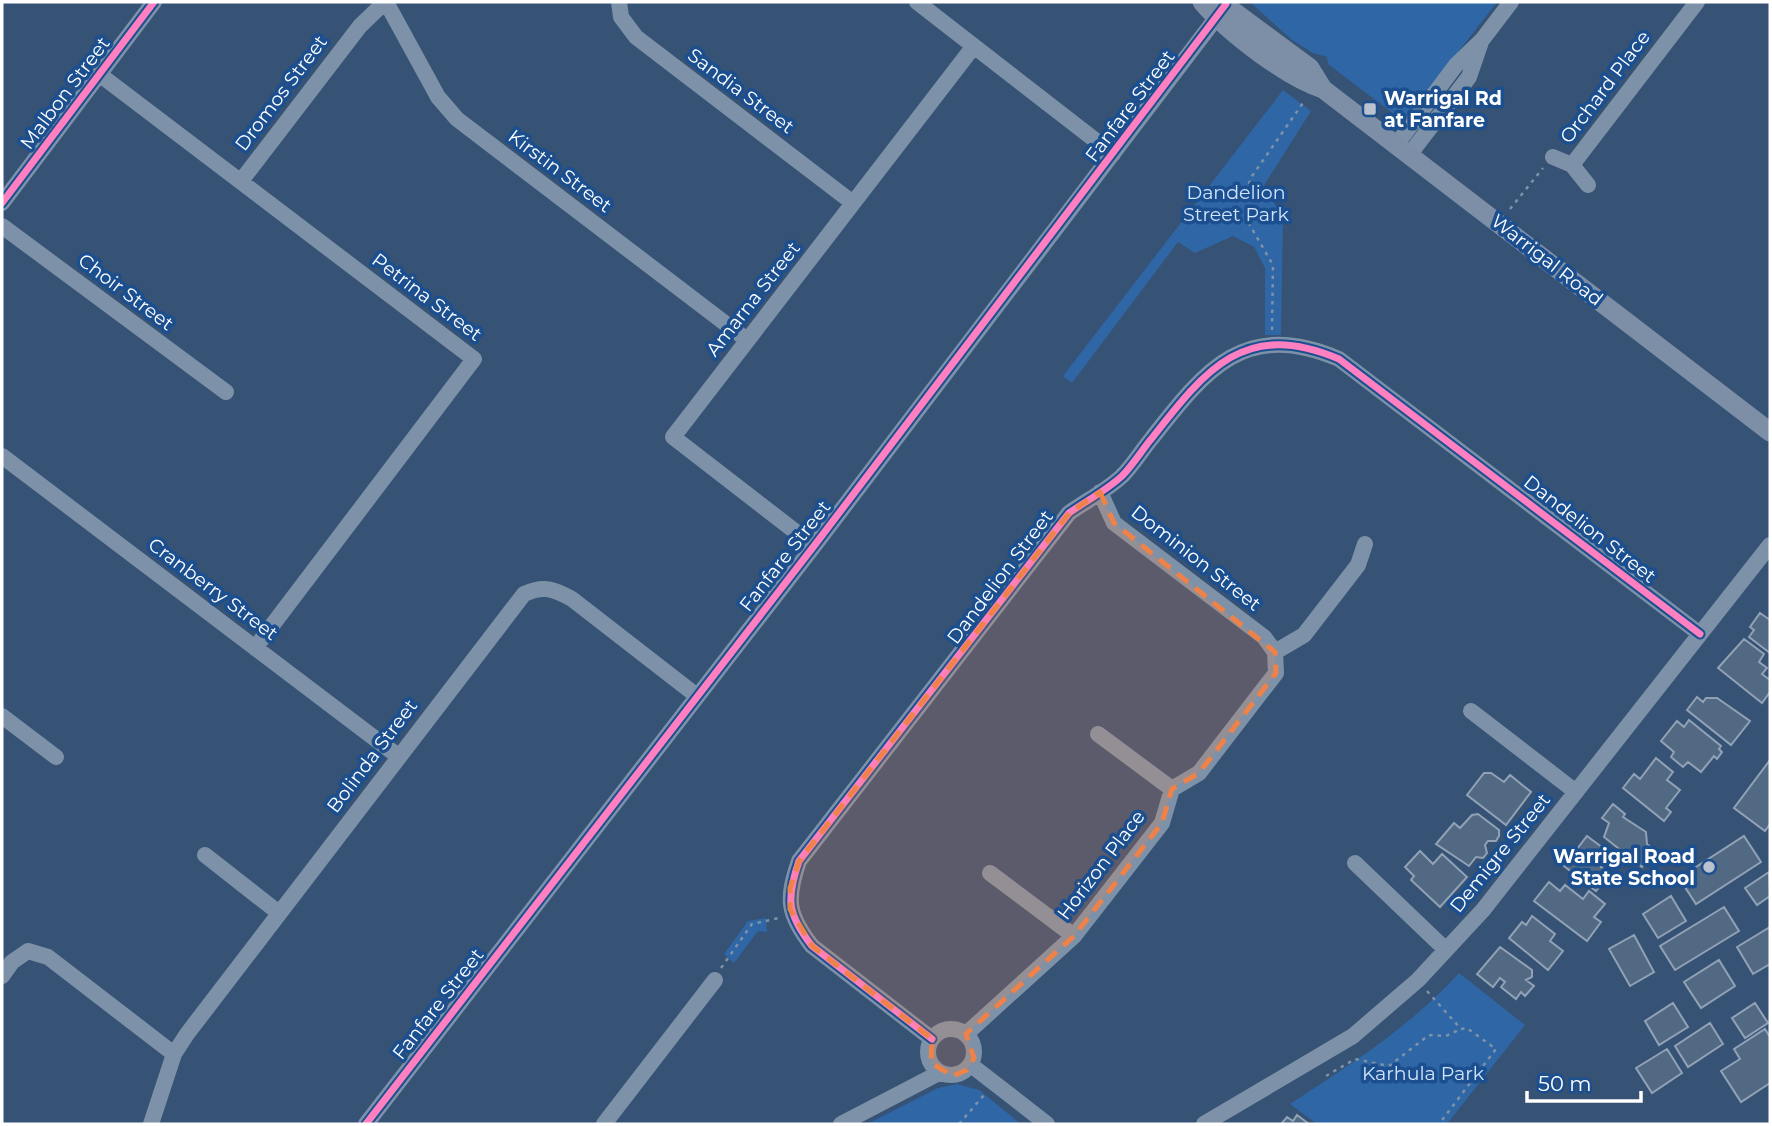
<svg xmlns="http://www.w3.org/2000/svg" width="1772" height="1126" viewBox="0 0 1772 1126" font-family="Montserrat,sans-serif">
  <rect width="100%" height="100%" fill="#365274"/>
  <path fill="#2f66a5" d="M1254,2H1497L1404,122L1328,64L1327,57L1313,53L1292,40L1252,4Z
    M1283,90L1311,111L1263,187L1283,216L1281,335H1265V268L1254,247L1233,236L1195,253L1178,242L1072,383L1063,376Z
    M766,918L767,932L758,931L734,963L724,954L748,921Z
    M1459,973L1525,1025L1447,1124H1317L1290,1104C1350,1065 1411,1026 1459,973Z
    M957,1084L979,1090L1021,1124H867L938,1088Z"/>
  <path fill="#526984" stroke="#92a2b6" stroke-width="2" d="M1760,613L1770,620V653L1749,637L1754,630L1750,627Z
    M1744,639L1764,654L1759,662L1767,668L1762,674L1770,680V692L1762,703L1718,668Z
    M1697,697L1703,702L1706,698H1717L1750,721L1731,745L1687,710Z
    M1689,720L1721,746L1719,749L1722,752L1717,759L1714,756L1701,772L1688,762L1683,767L1671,757L1674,752L1661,741L1677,721L1684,727Z
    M1656,758L1673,772L1667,780L1680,790L1666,808L1671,812L1664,821L1623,788L1634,774L1640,779Z
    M1770,760V824L1765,831L1734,808Z
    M1484,773H1491L1504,782L1510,775L1531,792L1506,825L1467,795Z
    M1613,804L1625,814L1623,817L1646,832L1647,844L1655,850L1642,867L1604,837L1609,823L1602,818Z
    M1478,814L1499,830V836L1496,841H1488L1485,845L1487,853L1483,858L1476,857L1469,866L1436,844L1454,823L1460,828L1472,815Z
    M1587,836L1611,854L1601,867L1609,874L1596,891L1564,866Z
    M1744,836L1761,862L1696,904L1679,878Z
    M1420,851L1433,864L1442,854L1467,877L1440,907L1411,880L1414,876L1405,867Z
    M1769,872L1770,896L1757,905L1745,888Z
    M1549,882L1560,891L1565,885L1583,899L1589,891L1605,904L1594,917L1601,922L1587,941L1534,901Z
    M1671,896L1686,921L1658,938L1643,914Z
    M1724,907L1739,931L1675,970L1660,946Z
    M1532,916L1555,934L1550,941L1563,951L1548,970L1509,938L1522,922L1526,925Z
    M1770,927V964L1753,974L1737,947Z
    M1634,935L1654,972L1630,986L1609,949Z
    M1500,947L1532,970V977L1526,980L1534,986L1525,996L1521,992L1516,999L1501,987L1505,982L1500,978L1493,987L1477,974Z
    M1719,960L1735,986L1701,1008L1684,982Z
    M1673,1003L1688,1027L1659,1045L1645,1021Z
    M1755,1003L1768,1023L1745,1038L1732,1018Z
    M1710,1023L1723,1044L1688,1067L1675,1046Z
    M1765,1029L1770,1037V1083L1741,1102L1721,1071L1740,1059L1734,1049Z
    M1667,1049L1682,1073L1652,1093L1636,1068Z
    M1297,1115L1309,1124H1281L1287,1117L1293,1121Z"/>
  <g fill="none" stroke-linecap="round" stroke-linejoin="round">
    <path stroke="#7d92a8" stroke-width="2.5" stroke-dasharray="3.5 5" stroke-linecap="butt" d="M1510,209L1543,168
      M1272,330L1273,265L1248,222L1246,205L1250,179L1305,100
      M721,968L752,924L779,918
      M1427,991L1461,1029L1467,1028L1496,1049L1439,1124
      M1326,1076L1355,1059L1389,1066L1429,1035L1446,1036L1461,1029
      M959,1124L984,1095"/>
    <path stroke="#7d92a8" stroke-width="16" d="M386,2L438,97L457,119L747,340
      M619,2L621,17L636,37L853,203
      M917,2L1113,154
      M99,74L474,359L255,648
      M1396,145L1456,65L1482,40L1511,2
      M1409,155L1469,77L1481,42
      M1553,157L1572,165L1588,185
      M1572,165L1697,2
      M241,181L360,26L385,2
      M2,203L154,2
      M2,226L226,392
      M2,456L398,756
      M1100,492L1114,523L1264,637L1275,652
      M814,546L673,437L974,46
      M1275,652L1304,635L1358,565L1365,544
      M1471,711L1576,792
      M2,716L56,757
      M1098,734L1172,789
      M205,855L279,913
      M1355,863L1446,950
      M990,873L1074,936
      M2,976L12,962L28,951L48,957L174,1054
      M928 1052a23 23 0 1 1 46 0a23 23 0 1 1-46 0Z
      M966,1034L1074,936L1162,823L1172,789L1199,773L1276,673L1275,652
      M932,1039L812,946C787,914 786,899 799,861L1069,513C1086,501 1107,490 1122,476C1133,465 1142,450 1152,438C1206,369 1245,319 1339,359L1700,634
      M971,1065L1047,1124
      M151,1124L174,1054L187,1034L524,594C544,585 554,589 572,599L697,696
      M366,1124L814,546L1223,9
      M604,1124L715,980
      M841,1124L939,1073
      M1204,1124L1353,1036L1418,980L1483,910L1770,545"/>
    <path stroke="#7d8ea7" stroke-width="19" d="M1202,2C1228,32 1286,77 1323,89L1770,432
      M1221,2L1310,68L1323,89"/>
    <g stroke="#1b4f8f" stroke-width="11">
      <path id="cycleway" d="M2,203L154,2
        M932,1039L812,946C787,914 786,899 799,861L1069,513C1086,501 1107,490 1122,476C1133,465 1142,450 1152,438C1206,369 1245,319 1339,359L1700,634
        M366,1124L814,546L1226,4"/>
    </g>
    <use href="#cycleway" stroke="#ff80c0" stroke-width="7"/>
  </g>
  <path fill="#ee8249" fill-opacity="0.2" stroke="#ee8249" stroke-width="5" stroke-dasharray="14 9" stroke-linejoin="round" d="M1100,492L1114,523L1275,652L1276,673L1199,773L1172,789L1162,823L1074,936L966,1034L974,1058L967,1070L953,1076L931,1063L932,1039L812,946L790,909V888L799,861L1069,513Z"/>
  <g fill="#b9c2ce" stroke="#1b4f8f" stroke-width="2.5">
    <rect x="1363" y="102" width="14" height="14" rx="3.5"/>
    <circle cx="1709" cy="867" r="7"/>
  </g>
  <g text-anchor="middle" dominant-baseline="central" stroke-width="7" stroke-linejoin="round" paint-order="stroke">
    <g font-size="19" fill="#fff" stroke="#1b4f8f">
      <text transform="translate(1605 87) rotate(-53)">Orchard Place</text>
      <text transform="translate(741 91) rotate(37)">Sandia Street</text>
      <text transform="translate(65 93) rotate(-53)">Malbon Street</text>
      <text transform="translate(281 93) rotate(-53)">Dromos Street</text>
      <text transform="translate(1130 106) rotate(-53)">Fanfare Street</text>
      <text transform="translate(560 171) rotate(37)">Kirstin Street</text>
      <text transform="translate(1547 260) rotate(38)">Warrigal Road</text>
      <text transform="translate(126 292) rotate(37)">Choir Street</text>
      <text transform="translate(427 297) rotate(37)">Petrina Street</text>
      <text transform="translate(753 299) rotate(-52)">Amarna Street</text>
      <text transform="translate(1590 529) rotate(38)">Dandelion Street</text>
      <text transform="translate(785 556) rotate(-52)">Fanfare Street</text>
      <text transform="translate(1196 558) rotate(38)">Dominion Street</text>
      <text transform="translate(1000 577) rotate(-53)">Dandelion Street</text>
      <text transform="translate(213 589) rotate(37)">Cranberry Street</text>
      <text transform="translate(372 756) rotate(-53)">Bolinda Street</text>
      <text transform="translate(1500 853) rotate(-51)">Demigre Street</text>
      <text transform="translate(1101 865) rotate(-53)">Horizon Place</text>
      <text transform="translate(438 1004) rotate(-52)">Fanfare Street</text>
    </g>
    <g font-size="19" font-weight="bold" fill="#fff" stroke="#1b4f8f" text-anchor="start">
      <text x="1384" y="98">Warrigal Rd<tspan x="1384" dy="22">at Fanfare</tspan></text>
      <text x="1695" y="856" text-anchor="end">Warrigal Road<tspan x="1695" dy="22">State School</tspan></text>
    </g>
    <g font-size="19" fill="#cfe3fa" stroke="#1b4f8f">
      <text x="1236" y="192">Dandelion<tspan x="1236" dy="22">Street Park</tspan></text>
      <text x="1423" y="1073">Karhula Park</text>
    </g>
  </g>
  <rect width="1772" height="1126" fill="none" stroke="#ffffff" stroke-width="7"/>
  <path d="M1527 1091v10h114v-10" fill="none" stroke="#ffffff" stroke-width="3.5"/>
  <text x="1538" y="1091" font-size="21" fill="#ffffff" stroke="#1b4f8f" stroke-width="5" paint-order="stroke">50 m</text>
</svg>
